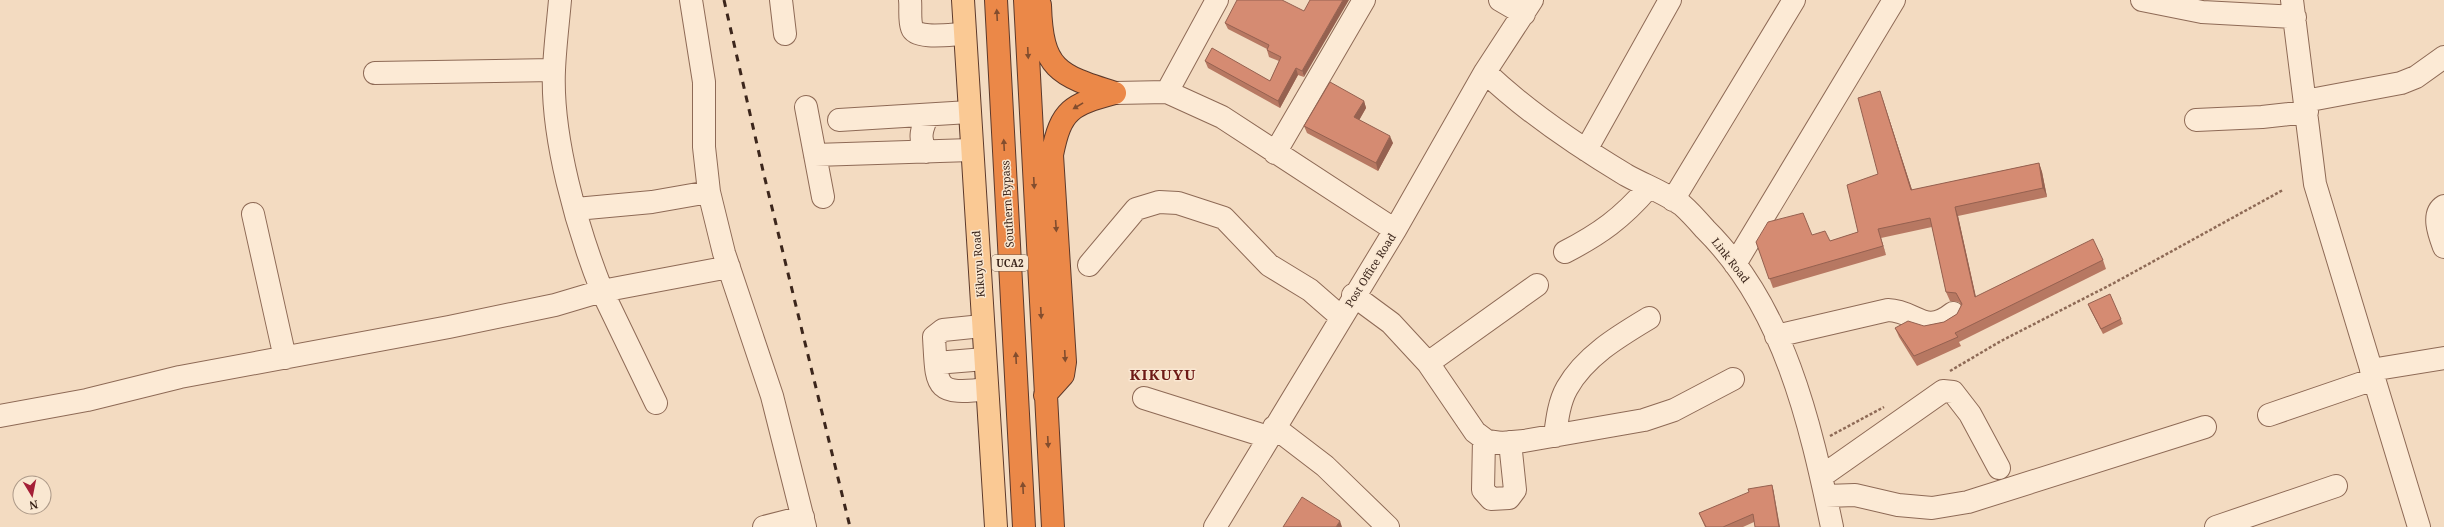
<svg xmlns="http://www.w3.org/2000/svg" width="2444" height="527" viewBox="0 0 2444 527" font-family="'Noto Serif',serif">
  <rect width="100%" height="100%" fill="#f3dbc1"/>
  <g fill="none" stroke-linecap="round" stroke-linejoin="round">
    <g stroke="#8e6a56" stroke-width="24">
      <path id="minor" d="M691,0L704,82V147L709,192L724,253L772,396L805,527
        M781,0L785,34
        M910,0C911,8 909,20 912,28C916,40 953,34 965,34
        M1500,0L1524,14
        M2142,0L2202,12L2295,17
        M2292,0L2315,184L2419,527
        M1485,72C1527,112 1576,145 1626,175C1644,185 1665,193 1682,205C1690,212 1698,221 1705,229C1784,307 1810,422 1832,527
        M375,73L554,70
        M1167,92L1217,0
        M1115,93L1167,92L1222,117L1395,230
        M2305,101L2401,83L2416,77L2444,57
        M806,107L823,197
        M839,120L969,112
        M2196,120L2262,117L2307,112
        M1586,150L1670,0
        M926,152C918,138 922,128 928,115
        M1275,153L1364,0
        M815,155L971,150
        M1673,200L1794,0
        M2444,206C2431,214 2440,236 2444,247
        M576,209L652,202L709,192
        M253,214L285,358
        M1565,252C1600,234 1622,218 1648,188
        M1735,264L1894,0
        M1089,265L1136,209L1159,202L1178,203L1224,218L1269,265L1310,290L1341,317
        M1353,295L1391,323L1428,363L1475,432L1487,441L1501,443L1524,441L1644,420L1674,410L1733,379
        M982,326L943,330L934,337C937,386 933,396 987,389
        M1776,336L1888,310C1917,311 1924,336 1953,313
        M936,363L985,359
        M1428,363L1537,285
        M2371,370L2444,358
        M1144,398L1268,437
        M656,403L602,291L729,267
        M2269,415L2374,379
        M0,416L87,400L180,377L449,327L555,305L602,291C577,228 551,137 554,70C555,46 558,23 560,0
        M1274,427L1325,466L1388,527
        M1555,436C1557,420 1559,402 1567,388C1585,356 1619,336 1649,318
        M1484,439L1483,490L1491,499L1509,498L1515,490L1510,442
        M1822,476L1943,391L1953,392L1970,414L1999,468
        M1826,496L1855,495L1898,505L1932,508L1968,502L2205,427
        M764,527L803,517
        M1215,527L1395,230L1485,72L1532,0
        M2216,527L2336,486"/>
    </g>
    <g stroke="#5c392b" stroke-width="24">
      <path id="major" d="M963,0L996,527"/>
    </g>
    <g stroke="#5c392b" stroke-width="24">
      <path id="highway" d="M996,0L1024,527
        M1025,0L1053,527
        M1040,5C1042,69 1057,75 1115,93
        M1045,395L1063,375L1065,362L1052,155C1061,109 1071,105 1115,93"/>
    </g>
    <path stroke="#8e6a56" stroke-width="2.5" stroke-dasharray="3 2" stroke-linecap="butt" d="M1950,371L2001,341L2114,283L2283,190
      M1830,436L1884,407"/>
    <use href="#minor" stroke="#fcead5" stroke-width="22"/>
    <use href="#major" stroke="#fac994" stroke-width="22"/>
    <use href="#highway" stroke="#eb8848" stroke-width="22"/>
    <path stroke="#3c261c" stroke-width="3" stroke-dasharray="7 7" stroke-linecap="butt" d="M724,0L764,175L850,527"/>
  </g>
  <path fill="#b77862" d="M1282,0L1304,77L1298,75L1280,108L1208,68L1205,61L1270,81L1279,61L1269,57L1267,50V49L1228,29L1225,23Z
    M1883,100L1912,190L2039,163L2042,172L2047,197L1958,216L1976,297L2103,260L2106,269L1959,342L1961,346L1917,366L1899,337L1895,328L1924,326L1944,322L1957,314L1961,306L1959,302L1950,301L1946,292L1932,227L1881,238L1886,255L1773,288L1756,242L1812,235L1830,241L1858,232L1878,174Z
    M1364,101L1366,108L1359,120L1393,143L1378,171L1307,133L1304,126Z
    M2088,304L2121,319L2123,324L2103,334L2090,309Z
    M1772,485L1774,493L1754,522L1743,527H1705L1699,513Z"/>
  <path fill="#956150" d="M1343,0H1349L1304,77L1302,71Z
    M1296,68L1298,75L1280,108L1278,101Z
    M1880,91L1883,100L1915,199L1911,190Z
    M1364,101L1366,108L1357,124L1354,117Z
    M1390,136L1393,143L1378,171L1376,163Z
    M2039,163L2042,172L2047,197L2043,188Z
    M1955,207L1958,216L1978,307L1975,297Z
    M1878,229L1881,238L1886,255L1883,246Z
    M1772,485L1774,493L1780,527H1779Z
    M1340,521L1342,527H1336Z"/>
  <path fill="#d58b72" stroke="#956150" d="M1237,0H1282L1304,11L1310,0H1343L1302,71L1296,68L1278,101L1205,61L1212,48L1270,81L1281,57L1267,50L1269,45L1225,23Z
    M1330,82L1364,101L1354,117L1390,136L1376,163L1304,126Z
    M1880,91L1911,190L2039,163L2043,188L1955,207L1975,297L2093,239L2103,260L1955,333L1958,337L1914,356L1895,328L1908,321L1924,326L1944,322L1957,314L1962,304L1956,293L1946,292L1930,218L1878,229L1883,246L1769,279L1756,242L1768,222L1803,213L1812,235L1825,231L1830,241L1858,232L1847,185L1878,174L1858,98Z
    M2110,294L2121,319L2101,329L2088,304Z
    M1772,485L1779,527H1755L1753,514L1723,527H1706L1699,513L1749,492L1748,489Z
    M1302,497L1340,521L1336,527H1283Z"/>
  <defs><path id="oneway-solid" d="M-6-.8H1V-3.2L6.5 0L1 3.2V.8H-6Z"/></defs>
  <g fill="#824d2e">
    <use href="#oneway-solid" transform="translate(997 15) rotate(-93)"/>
    <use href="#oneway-solid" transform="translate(1028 53) rotate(87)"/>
    <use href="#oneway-solid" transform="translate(1078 106) rotate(149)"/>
    <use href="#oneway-solid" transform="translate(1004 145) rotate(-93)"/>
    <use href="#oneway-solid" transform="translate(1034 183) rotate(87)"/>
    <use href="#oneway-solid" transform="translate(1056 226) rotate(86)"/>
    <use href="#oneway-solid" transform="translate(1041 313) rotate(87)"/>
    <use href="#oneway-solid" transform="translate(1065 356) rotate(87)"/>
    <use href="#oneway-solid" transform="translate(1016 358) rotate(-93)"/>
    <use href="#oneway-solid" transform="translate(1048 442) rotate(87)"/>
    <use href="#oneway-solid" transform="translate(1023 488) rotate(-93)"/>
  </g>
  <g text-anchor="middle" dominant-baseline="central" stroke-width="3" stroke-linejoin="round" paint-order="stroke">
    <rect fill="#f9e7d1" stroke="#756052" stroke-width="1" x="992" y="255" width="36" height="16" rx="3"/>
    <g font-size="10" font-weight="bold" fill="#3c261c">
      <text x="1010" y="263">UCA2</text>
    </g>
    <g font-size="11" fill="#3c261c" stroke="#f9e7d1">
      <text transform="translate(1007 204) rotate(-93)">Southern Bypass</text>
      <text transform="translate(1731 260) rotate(52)">Link Road</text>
      <text transform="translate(978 264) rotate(-94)">Kikuyu Road</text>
      <text transform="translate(1370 270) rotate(-58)">Post Office Road</text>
    </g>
    <g font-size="15" font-weight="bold" letter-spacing="1" fill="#6e1a16" stroke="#f9e7d1">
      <text x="1163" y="374">KIKUYU</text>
    </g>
  </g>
  <g transform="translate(32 495) rotate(170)"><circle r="19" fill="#f9e7d1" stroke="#ad9a89"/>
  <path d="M0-3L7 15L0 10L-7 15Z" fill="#a41f37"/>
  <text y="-6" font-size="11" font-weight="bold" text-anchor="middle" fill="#3c261c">N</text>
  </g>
</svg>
